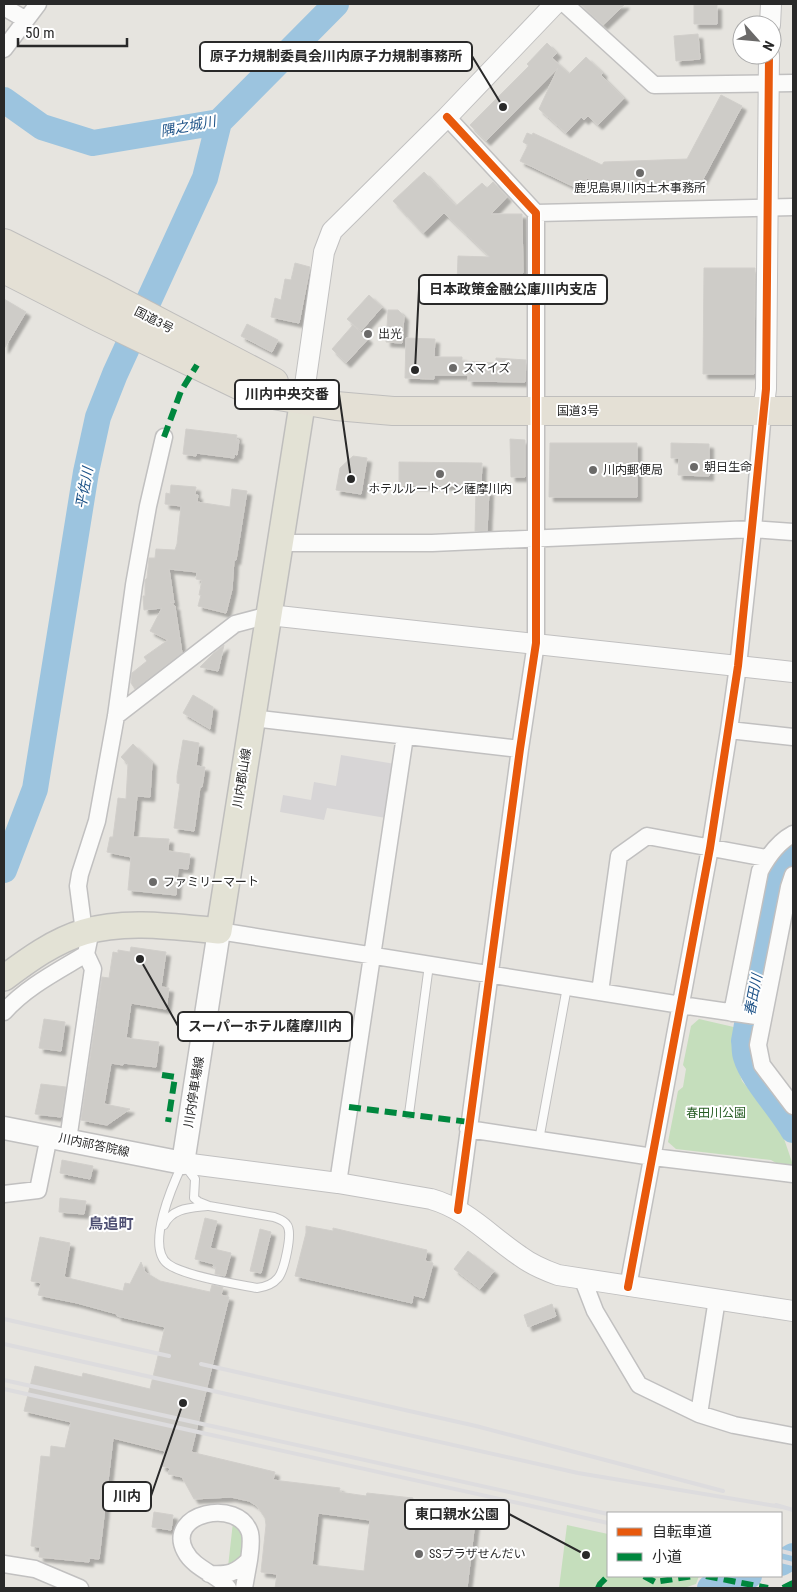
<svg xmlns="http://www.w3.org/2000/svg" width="797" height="1592" viewBox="0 0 797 1592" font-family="'Roboto Condensed','Noto Sans JP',sans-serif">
  <defs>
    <filter id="shadow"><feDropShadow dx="4.5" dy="4.5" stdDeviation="1" flood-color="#0004"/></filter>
  </defs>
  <rect width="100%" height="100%" fill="#e6e4df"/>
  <path fill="#d7d5d6" d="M341,755L395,764L386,818L327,808L324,820L280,812L283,795L311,800L314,782L336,786Z"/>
  <path fill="#c5debc" d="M699,1019L738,1028L734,1054L742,1081L780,1127L793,1165L776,1163L771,1160L676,1149L668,1142L678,1091L683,1087L686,1069L683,1065L691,1026Z
    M233,1522C249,1541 248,1552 228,1567Z
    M567,1525L608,1534V1576H699L696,1584L684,1588H559Z"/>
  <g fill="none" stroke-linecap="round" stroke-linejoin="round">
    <path stroke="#9cc4df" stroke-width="26" d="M4,100L42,127L93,143L219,122L336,4
      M793,853L777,874L769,903L744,1041C745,1046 744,1052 746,1057C752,1078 781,1109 793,1130
      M4,870L35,789L86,472L98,417L115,374L205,178L219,122
      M781,1563L793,1556
      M710,1588L749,1576"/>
  </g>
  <path fill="#ceccc8" stroke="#d1cfcb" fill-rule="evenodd" filter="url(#shadow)" d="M580,4H625L603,25Z
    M694,5H717V24H694Z
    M698,34L700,59L676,61L674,36Z
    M547,43L557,53L552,58L569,74L586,57L603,73L601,75L624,98L598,125L588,116L584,120L581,117L566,133L539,109L558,68L486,141L470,125L529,66L527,64Z
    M721,95L742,106L701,183L608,185V188L587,178L581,190L520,161L528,145L523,142L527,133L532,135L533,133L602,165L604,162L687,159Z
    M424,172L456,206L482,183L487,188L493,182L507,197L491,214H522L523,273H496V279H474V283H457L458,256L490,257L444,213L423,233L393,201Z
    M295,263L310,267L299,323L271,317L275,298L281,300L285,279L291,280Z
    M704,268H755L754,374H703Z
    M369,295L382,307L361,331L347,319Z
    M4,299L26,312L4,349Z
    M388,310H398L404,316L402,343L386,342Z
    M247,324L278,340L272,352L241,336Z
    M353,325L368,339L346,363L332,349Z
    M406,338L435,339L434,357H462V361L496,363V358L526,360L525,382L468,381V375H434V379L405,378Z
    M186,429L237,435L236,440H239L237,455L234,454V458L196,453V456L183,454Z
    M510,439L525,440V477H511Z
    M550,443H637V497H549Z
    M671,443L709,444V476L678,475L679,458H671Z
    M353,456L367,458L361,494L336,490L340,468Z
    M399,462L482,463L481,486L399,485Z
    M171,485L196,487L195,495H198L197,502L230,507L232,489L247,491L236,560H234L232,589L226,613L198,606L201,595H199L202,580L196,579L197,572L169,569L174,603L170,602L176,607H175L182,653L135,689L131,683L132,673L147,661L144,657L168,640L150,631L162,608L144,610L143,596H145V580L147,578L149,558H155L156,549L175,550L177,544L181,506L165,504L166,493L170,494Z
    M476,490L489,491L487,531H475Z
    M224,645L218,671L200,667L214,653Z
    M193,695L213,707L210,729L183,713Z
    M183,740L199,743L196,766L205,767L202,787H200L194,831L174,828L180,784L177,783V776Z
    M133,744L152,762L150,797L137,796L133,837L169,839L168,851L190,854L188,869L178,868L176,895L128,890L131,857L107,852L110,837H113L118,798L126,799L128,764L121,757Z
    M131,947L166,952L161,987L169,988L166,1009L131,1003L126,1038L159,1042L156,1067L123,1063V1065L111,1063L104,1104L130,1109L107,1125L81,1120L102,977L109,978L113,952L118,953V950L130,952Z
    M44,1019L65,1022L61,1051L39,1048Z
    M41,1084L66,1087L61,1117L35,1114Z
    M62,1160L93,1166L90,1179L60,1173Z
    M60,1198L86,1201L84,1214L59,1212Z
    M205,1218L217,1221L210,1248L231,1253L225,1276L215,1274L216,1267H213L214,1264L195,1259Z
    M306,1226L333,1231V1228L427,1250L425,1261L433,1263L424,1298L413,1295L412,1303L295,1276L306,1233Z
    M260,1229L271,1232L261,1273L250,1271Z
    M40,1237L70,1243L64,1277L123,1291L125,1283L130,1284L141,1262L145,1272L160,1281L210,1292L212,1285L223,1287L221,1295L229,1297L191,1452L275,1472L273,1480L340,1488L339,1492L366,1496L367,1493L413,1498L412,1506L476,1513L467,1588H275L277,1574L261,1572L266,1525L265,1518L257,1506L249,1501L231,1497L194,1499L182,1477L168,1474L170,1468L161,1466L165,1451L113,1438L99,1559L89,1558V1562L39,1557L40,1547L31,1546L41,1456L50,1457L51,1446L65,1448L71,1422L24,1411L35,1366L82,1377L83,1373L150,1389L165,1327L117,1316V1314L77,1303L38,1295L41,1283L31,1281ZM318,1513L370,1520L364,1571L312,1565Z
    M468,1251L494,1271L480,1289L454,1269Z
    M552,1304L556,1316L528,1327L524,1315Z
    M154,1512L173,1515L171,1530L152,1527Z"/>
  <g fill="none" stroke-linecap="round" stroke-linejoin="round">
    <g stroke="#c1c0c0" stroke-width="10">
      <path id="service" d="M409,1114L429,965
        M539,1140L567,987
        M183,1163L195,1179L194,1198L199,1202L209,1206L274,1217C279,1219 284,1220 287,1225C293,1233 284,1271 278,1278C273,1284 265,1287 257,1288C236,1284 184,1276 168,1264C145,1247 173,1184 183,1163Z
        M164,1225C172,1208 190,1208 207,1206"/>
    </g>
    <g stroke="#c1c0c0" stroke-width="19">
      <path id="minor" d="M565,4L654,85L793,83
        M4,7L26,20
        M4,49L38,4
        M447,117L536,213V643L520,749L458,1210
        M536,213L793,207
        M280,543H432L753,529L793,532
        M116,716L235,624L269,615
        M252,718L520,749
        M729,730L793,737
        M793,875L789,887L758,1045L762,1065L793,1106
        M219,931L681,1005L763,1017
        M84,932L78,886L80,874L97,821L116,716L134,585L148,506L164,437
        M600,992L619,856L647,836L766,858
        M4,1012C26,987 58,971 86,954
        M732,1013L760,871C768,856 778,842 793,834
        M468,1129L653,1157L793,1174
        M68,1140L93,969L86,954L91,930
        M338,1183L405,736
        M4,1194L38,1190L49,1136
        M583,1280L595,1311L639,1385L699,1414L734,1425L793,1436
        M628,1287L710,848L729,730L738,666L753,529L763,411
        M699,1414L717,1299
        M4,1564L35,1569L80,1588
        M209,1574C228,1575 235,1574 249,1560C250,1552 252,1542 250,1533C239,1497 165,1513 185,1551C194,1569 219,1575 228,1588
        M244,1588L249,1560"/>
    </g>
    <g stroke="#c1c0c0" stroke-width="22">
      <path id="tertiary" d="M770,25L771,4
        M303,399L324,252L332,231L447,117L555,4
        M763,411L766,389L769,55
        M269,615L793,672
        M183,1163L338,1183L431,1199C467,1209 490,1236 520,1256C532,1265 544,1270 558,1275L793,1311"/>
    </g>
    <g stroke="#c1c0c0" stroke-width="25">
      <path id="secondary" d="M4,1128L183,1163L219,931"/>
    </g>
    <g stroke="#bfbebd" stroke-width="28">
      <path id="primary" d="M4,978C28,960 54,941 84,932C125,919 177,927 219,931L303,399"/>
    </g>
    <g stroke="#bfbebd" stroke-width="30">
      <path id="trunk" d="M4,243L100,291L274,382
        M4,269L100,318L251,391L336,406L393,411H793"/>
    </g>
    <use href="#service" stroke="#fbfbfa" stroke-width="8"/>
    <use href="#minor" stroke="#fbfbfa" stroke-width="16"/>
    <use href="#tertiary" stroke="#fbfbfa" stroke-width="20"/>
    <use href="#secondary" stroke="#fbfbfa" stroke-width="22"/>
    <use href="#primary" stroke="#e3e2d5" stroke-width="25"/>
    <use href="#trunk" stroke="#e4e0d5" stroke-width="28"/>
    <path stroke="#dddcde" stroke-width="4" d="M4,1319L169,1356
      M4,1344L578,1473L782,1507
      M201,1364L476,1426L723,1491
      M4,1380L608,1514
      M4,1389L608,1523
      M776,1505L793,1510
      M781,1551L793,1554
      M781,1561L793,1564"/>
    <path stroke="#00873e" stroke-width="6" stroke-dasharray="12 6" stroke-linecap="butt" d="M164,437L181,391L197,365
      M162,1075L175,1077L168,1122
      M349,1107L469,1122
      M644,1576L655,1582L693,1576
      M706,1576L768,1588
      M598,1588L600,1584L608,1576
      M783,1588L793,1583"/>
    <g stroke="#fff" stroke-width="11">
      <path id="cycleway" d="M447,117L536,213V643L520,749L458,1210
        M628,1287L710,848L738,666L766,389L769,55"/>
    </g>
    <use href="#cycleway" stroke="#e8590c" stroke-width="8"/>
  </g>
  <g fill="#6b6a69" stroke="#fff" stroke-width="2">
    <circle cx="640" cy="173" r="5"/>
    <circle cx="368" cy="334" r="5"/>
    <circle cx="453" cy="368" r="5"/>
    <circle cx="694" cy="467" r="5"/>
    <circle cx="593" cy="470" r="5"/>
    <circle cx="440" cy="474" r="5"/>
    <circle cx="153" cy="882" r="5"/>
    <circle cx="419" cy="1554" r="5"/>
  </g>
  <g text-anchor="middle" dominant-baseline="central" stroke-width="4" stroke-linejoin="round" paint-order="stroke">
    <g font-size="12" fill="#292929" stroke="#fff" text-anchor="start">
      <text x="640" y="188" text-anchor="middle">鹿児島県川内土木事務所</text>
      <text x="378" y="334">出光</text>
      <text x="463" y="368">スマイズ</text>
      <text x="704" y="467">朝日生命</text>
      <text x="603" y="470">川内郵便局</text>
      <text x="440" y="489" text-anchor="middle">ホテルルートイン薩摩川内</text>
      <text x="163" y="882">ファミリーマート</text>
      <text x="429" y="1554">SSプラザせんだい</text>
    </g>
    <g font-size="12" fill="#292929" stroke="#fff">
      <text transform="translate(154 320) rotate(27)">国道3号</text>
      <text x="578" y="411">国道3号</text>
      <text transform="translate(242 778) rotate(-81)">川内郡山線</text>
      <text transform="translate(194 1092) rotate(-81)">川内停車場線</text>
      <text transform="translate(94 1145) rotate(12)">川内祁答院線</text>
    </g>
    <g font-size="12" fill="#265c22" stroke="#fff">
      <text x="716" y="1113">春田川公園</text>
    </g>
    <g font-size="14" font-style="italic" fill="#1e5388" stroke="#fff">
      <text transform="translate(188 126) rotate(-11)">隅之城川</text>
      <text transform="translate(84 488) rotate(-80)">平佐川</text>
      <text transform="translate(753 995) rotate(-79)">春田川</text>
    </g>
    <g font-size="15" font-weight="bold" fill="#4f5073" stroke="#fff">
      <text x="111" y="1224">鳥追町</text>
    </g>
  </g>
  <path fill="none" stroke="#292929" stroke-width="2" d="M503 107L472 56M415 370L419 289M351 479L339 394M140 959L178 1026M183 1403L151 1496M586 1555L509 1514"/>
  <g fill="#292929" stroke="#fff" stroke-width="2">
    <circle cx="503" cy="107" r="5"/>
    <circle cx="415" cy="370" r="5"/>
    <circle cx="351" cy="479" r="5"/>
    <circle cx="140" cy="959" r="5"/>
    <circle cx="183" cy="1403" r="5"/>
    <circle cx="586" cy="1555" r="5"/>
  </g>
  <g fill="#fff" stroke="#292929" stroke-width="2">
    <rect x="200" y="42" width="272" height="29" rx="5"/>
    <rect x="419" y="275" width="188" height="29" rx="5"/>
    <rect x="235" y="380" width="104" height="29" rx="5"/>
    <rect x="178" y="1012" width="174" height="29" rx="5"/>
    <rect x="103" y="1482" width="48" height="29" rx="5"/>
    <rect x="405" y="1500" width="104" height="29" rx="5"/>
  </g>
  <g font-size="14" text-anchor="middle" font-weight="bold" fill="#292929">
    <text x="336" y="61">原子力規制委員会川内原子力規制事務所</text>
    <text x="513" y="294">日本政策金融公庫川内支店</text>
    <text x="287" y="399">川内中央交番</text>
    <text x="265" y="1031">スーパーホテル薩摩川内</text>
    <text x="127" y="1501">川内</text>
    <text x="457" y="1519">東口親水公園</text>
  </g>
  <rect width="797" height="1592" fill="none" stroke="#292929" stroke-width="10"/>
  <rect x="607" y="1512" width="175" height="65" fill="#ffffff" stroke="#a9a9a9"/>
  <rect x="617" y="1528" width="25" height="8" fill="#e8590c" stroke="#a9a9a9"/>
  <text x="652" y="1537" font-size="15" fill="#292929">自転車道</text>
  <rect x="617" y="1553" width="25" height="8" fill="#00873e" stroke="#a9a9a9"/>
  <text x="652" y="1562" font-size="15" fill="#292929">小道</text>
  <g transform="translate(757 40) rotate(117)"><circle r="24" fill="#ffffff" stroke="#a9a9a9"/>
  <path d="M0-4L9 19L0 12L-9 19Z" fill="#6b6a69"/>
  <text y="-8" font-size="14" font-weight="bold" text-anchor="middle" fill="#292929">N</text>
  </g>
  <path d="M18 38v8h109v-8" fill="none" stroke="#292929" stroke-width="2.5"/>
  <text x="25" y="38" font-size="15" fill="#292929" stroke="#ffffff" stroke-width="4" paint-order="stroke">50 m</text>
</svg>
